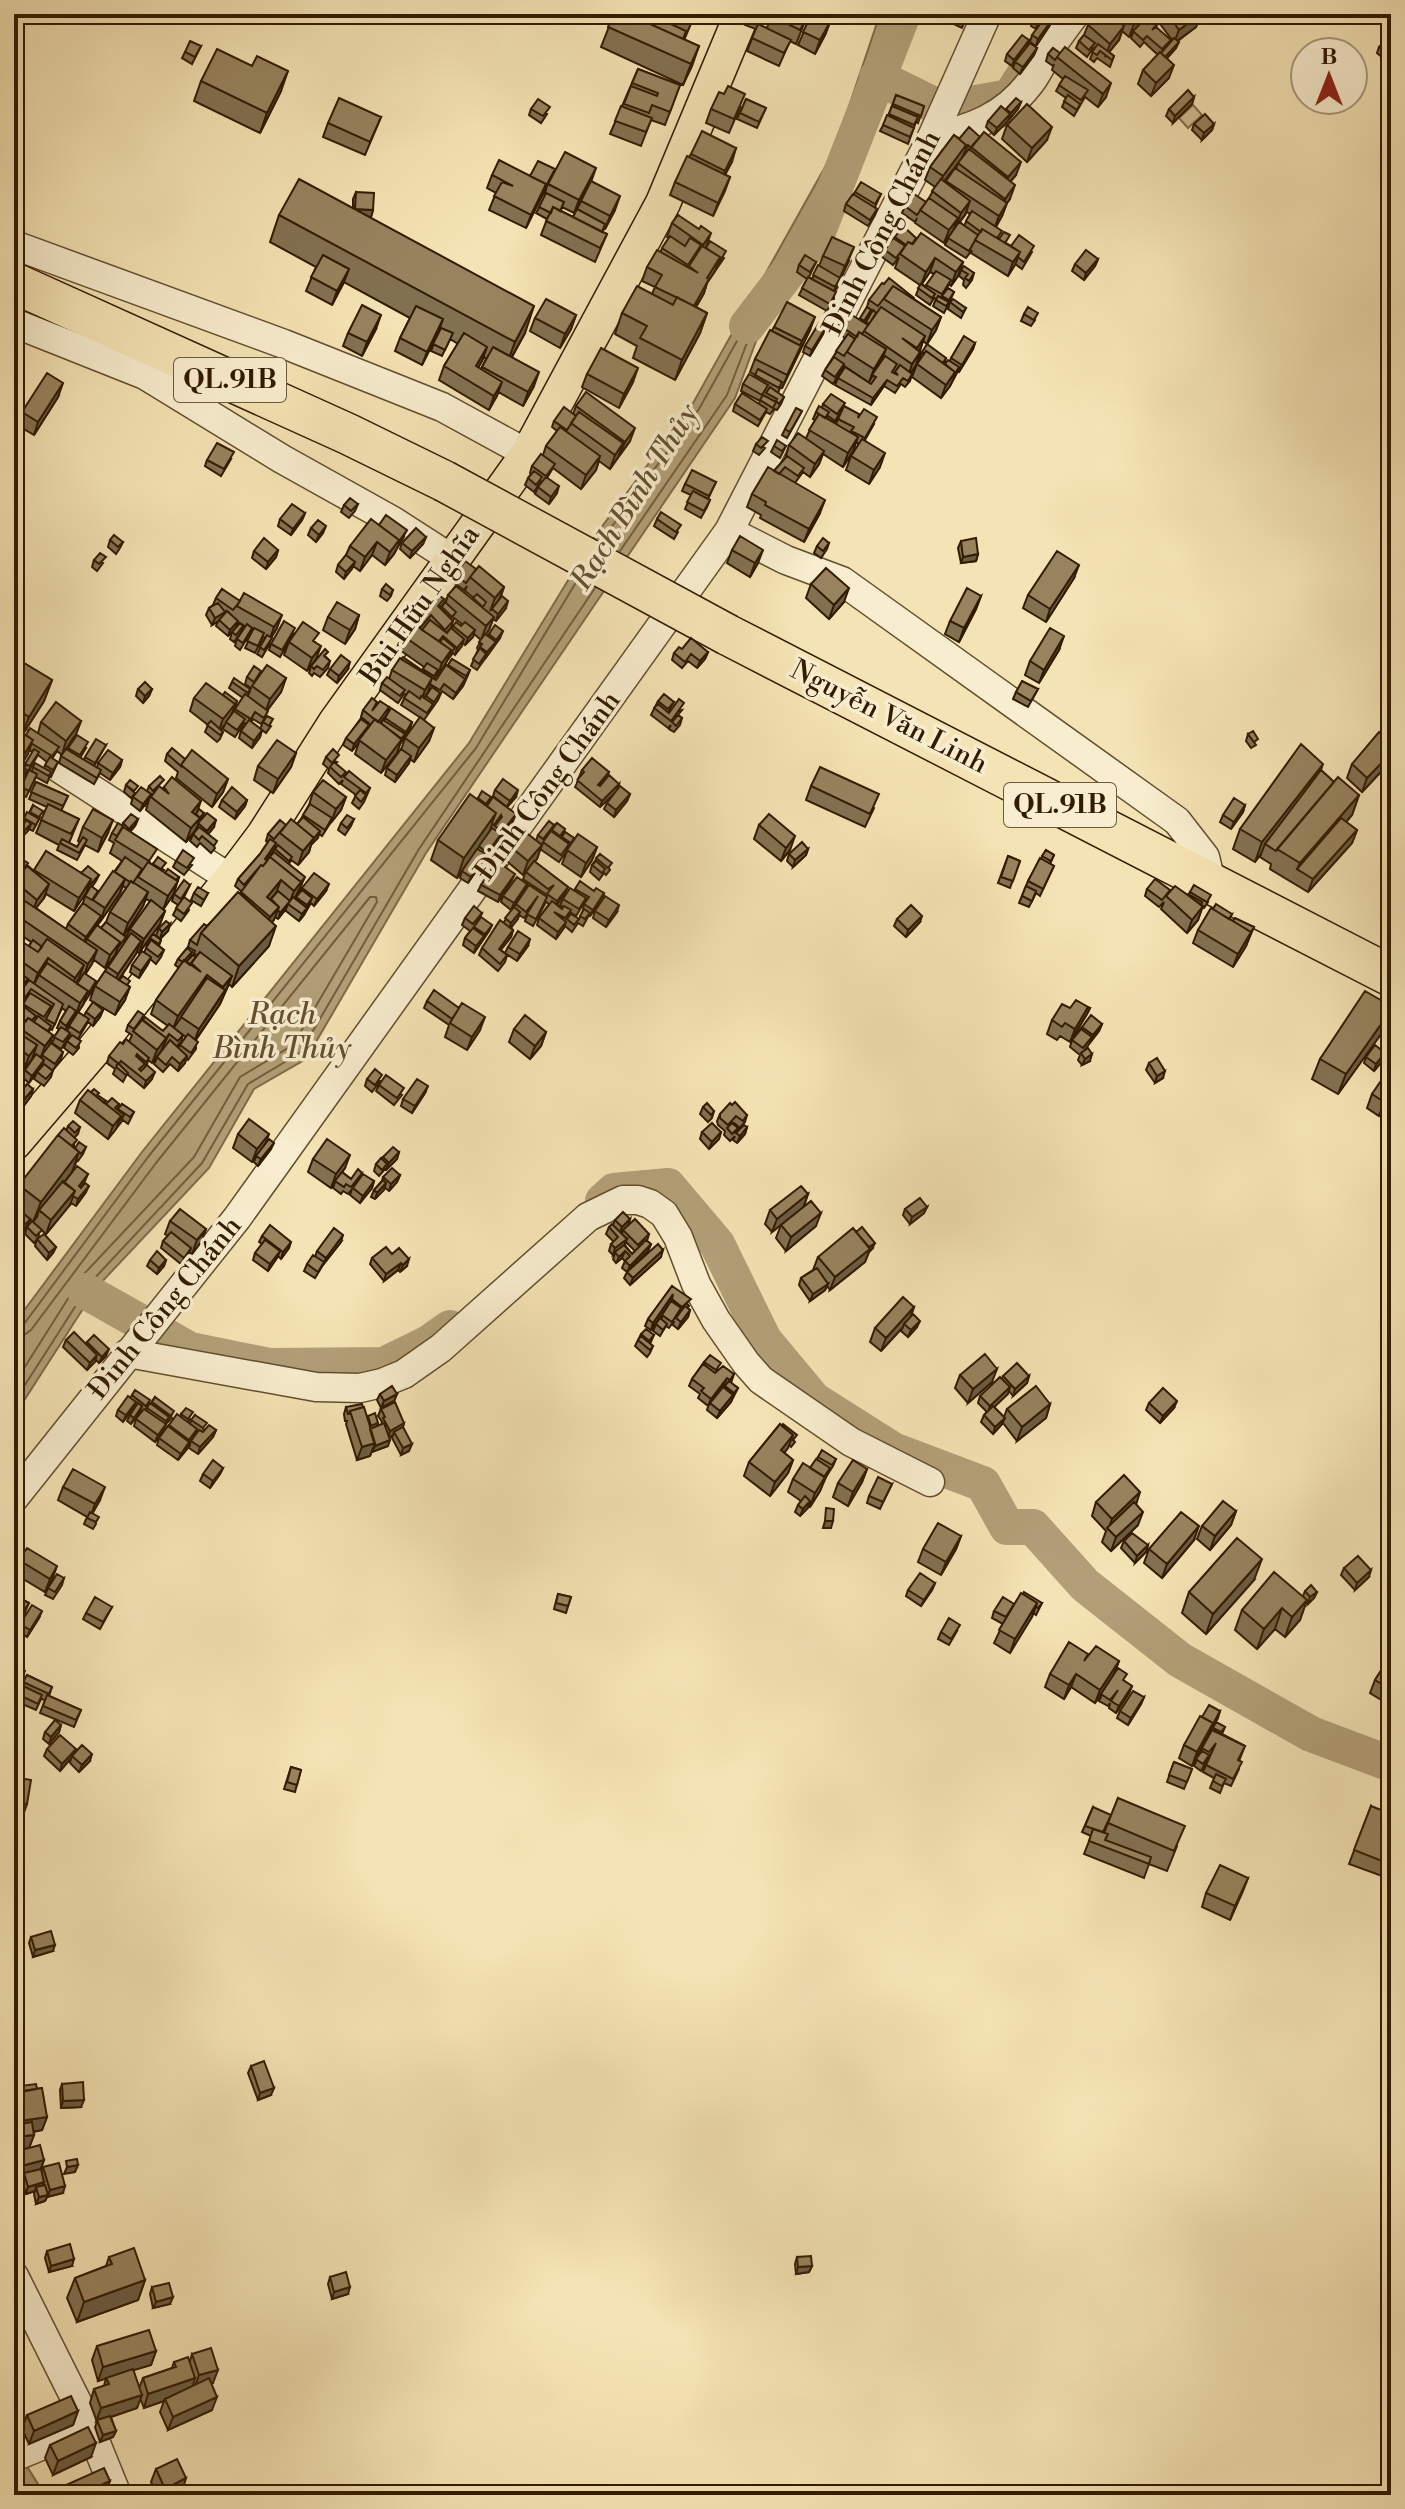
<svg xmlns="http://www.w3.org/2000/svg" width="1405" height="2509" viewBox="0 0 1405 2509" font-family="'Libre Bodoni',serif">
  <rect width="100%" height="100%" fill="#f4e3b4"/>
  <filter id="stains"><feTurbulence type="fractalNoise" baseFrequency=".0025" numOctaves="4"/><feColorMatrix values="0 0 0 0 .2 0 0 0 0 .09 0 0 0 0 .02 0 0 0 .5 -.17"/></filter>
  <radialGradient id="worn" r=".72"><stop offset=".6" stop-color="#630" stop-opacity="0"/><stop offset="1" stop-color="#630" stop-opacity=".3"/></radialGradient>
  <path fill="#d3c195" stroke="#826e4a" stroke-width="2" d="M1193,105L1202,115L1188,128L1179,118Z"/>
  <path fill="#b29f77" stroke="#7f6a47" stroke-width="2" d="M880,14H922L785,263L735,398L426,853L306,1059L254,1089L209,1168L97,1287L14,1416V1324L142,1152L469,743L595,536L692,405L834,151Z
    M14,2446L45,2495H14Z"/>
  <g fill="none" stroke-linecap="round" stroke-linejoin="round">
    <path stroke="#725d3c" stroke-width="2" d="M887,14L862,90L865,95L870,93L913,14
      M601,541L699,409L742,332L748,331L750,335L727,395L620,551
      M14,1327L24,1324L148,1157L476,748L578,579
      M14,1337L23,1336L31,1330L156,1163L370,897H376L377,902L293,1045L240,1077L194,1157L83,1275L14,1384
      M14,1402L91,1282L202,1163L248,1084L300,1053L419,849L595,588"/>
    <path stroke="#b29f77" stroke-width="36" d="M877,77L942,109L1010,97L1027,70
      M747,326L817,234L903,14
      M603,1201L614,1191L668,1186L717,1244L764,1340L814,1400L893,1450L983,1484L1007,1527H1033L1085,1585L1180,1660L1311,1734L1391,1764
      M85,1291L190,1350L269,1366L384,1365L429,1343L450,1328"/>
    <g stroke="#624d2d" stroke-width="31">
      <path id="minor" d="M932,137C971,129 1004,117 1030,83C1038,73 1043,61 1049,50C1057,38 1066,26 1075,14
        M14,245L284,344L442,407L528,454
        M14,323L145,375L282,459L393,521L452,559
        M729,531L786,560L842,581L1177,821L1205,857L1211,882
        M14,739L231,879
        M128,1353L316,1387L360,1388L382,1383L404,1374L441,1348L588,1217L623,1200H638L650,1204L664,1214L678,1237L696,1284L716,1320L746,1363L761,1380L851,1442L930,1482
        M14,1498L237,1218L729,531L932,137L987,14
        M14,2276L89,2426L117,2495
        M14,2457L89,2426"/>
    </g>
    <g stroke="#321b00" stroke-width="37">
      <path id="major" d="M14,1143L92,1052L231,879L264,835L336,722L528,454L663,203L742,14"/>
    </g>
    <g stroke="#321b00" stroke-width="43">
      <path id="highway" d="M14,283L348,434L444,481
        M728,635L1391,976"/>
    </g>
    <use href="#minor" stroke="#f8edce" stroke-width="28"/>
    <use href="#major" stroke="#f4e3b4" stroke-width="34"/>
    <use href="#highway" stroke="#f4e3b4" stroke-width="40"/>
    <g stroke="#321b00" stroke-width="43" stroke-linecap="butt">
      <path id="highway-bridge" d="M444,481L728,635"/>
    </g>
    <use href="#highway-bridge" stroke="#f4e3b4" stroke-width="40"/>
  </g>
  <path fill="#827151" stroke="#321b00" stroke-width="2" fill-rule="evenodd" d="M534,14H549L547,19Z
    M580,14H604L599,24Z
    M614,14H695L685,38L684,37L683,39L699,46L683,85L601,47Z
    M749,14H767L761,26L767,28L772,14H829L827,18L826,33L815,54L798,45L809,20L806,19L796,44L790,41L779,66L747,51L756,29L745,25Z
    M939,14H969L967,18H966L962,28L945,20L946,17Z
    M1037,14H1046L1044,18L1036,29L1031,26L1033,19Z
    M1097,14H1147L1143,21L1158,23L1156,27L1169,44L1172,40L1155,17L1156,14H1201L1196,27L1178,41L1176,48L1167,58L1169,78L1151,96L1138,84L1143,70L1158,55L1144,42L1140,47L1131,38L1133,33L1129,37L1122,31L1119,40L1109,52L1114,56L1110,67L1097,58L1094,62L1090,59L1094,49L1093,48L1087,57L1076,48L1079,41L1084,35L1088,25Z
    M1053,18L1050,25L1036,46L1030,42L1032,35Z
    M1029,40L1027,46L1037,48L1034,55L1020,74L1013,68L1015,62L1012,66L1005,61L1007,54Z
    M1391,44V56L1386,61L1377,53L1379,47Z
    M201,46L192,64L182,58L185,52Z
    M1053,48L1106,97L1098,107L1085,97L1074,116L1062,107L1066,98L1056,91L1063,79L1052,70L1054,64L1053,66L1046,61L1048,54Z
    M638,69L680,85L665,125L651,120L641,146L610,134Z
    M201,81L281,91L260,133L194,101Z
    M896,95L924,106L918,123L916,122L908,144L880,131L888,116Z
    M1194,97L1192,104L1173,123L1166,116L1169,109Z
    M746,99L766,108L757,128L737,119Z
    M1021,102L1018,109L994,135L986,127L988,121L1006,110V109Z
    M740,107L729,133L706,123L711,109Z
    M531,109L547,114L541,123L529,115Z
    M381,117L365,155L323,137L328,123Z
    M1194,124H1214L1212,130L1202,140L1192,130Z
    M1007,125L1047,140L1027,162L1002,139Z
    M954,135L1016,175L1010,182V199L1007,203L1002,216L996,227L998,239L1011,246L1032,252L1022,269L1015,264L1008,276L971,253L972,250L966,258L945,245L948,239L944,243L915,223L917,218L915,222L902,213L905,206L926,202L929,198L935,187L925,180L930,167ZM965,152L966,153L958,163L956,169L946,183L944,181ZM967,212L970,214L964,226L960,222Z
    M736,148L725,175L730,177L713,216L670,195L675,182L691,154Z
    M555,169L591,182L615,210L605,229H604L602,232L607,234L595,262L541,235L547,219L536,213L544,198L547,185L526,228L489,210L496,193L487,188L492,175L530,176ZM590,184L573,217L561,211L562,207L574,213Z
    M356,192L373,210L371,217H368L525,333L512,357L534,386L523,406L498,392L489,410L439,380L444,366L458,344L450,339L442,356L431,351L438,333L422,365L395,351L400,338L410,318L344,282L332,305L306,291L316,267L270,242L279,215L353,208V199ZM484,357L486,359L481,369L478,368Z
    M855,192L881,194L875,207L877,209L875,215L868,226L844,211L846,204Z
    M678,215L705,248L724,258L707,283L704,293L696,307L707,313L700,333L675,380L633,358L637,346L615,334L622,313L652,294L655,287L642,281L647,267L660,252L669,238L667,237L672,223Z
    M895,237L916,238L963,262L958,276L951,286L949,284L941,298L948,288L954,292L944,313L933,306L936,299L934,298L930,305L916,295L920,285L895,268L899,257L893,265L882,257L885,250ZM930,272L934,274L926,287L922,284Z
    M823,256L849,261L834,291V299L827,311L799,295L807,279L797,272L799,265L816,262L809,277L812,279L819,266Z
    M1098,259L1095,266L1084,280L1072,271L1075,264Z
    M961,270L974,273L972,280L966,288L963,285L964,280L959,276Z
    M884,284L914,299L941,317L936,330L927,344L923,341L916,365L911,373L912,374L910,381L905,387L901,384L895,393L884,386L871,405L835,385L838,378L865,380L844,366L833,384L822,376L825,370L845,338L836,332L839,325L860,320L867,307L871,310L864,323H865L873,311L867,307L869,300Z
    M950,302L966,308L961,318L948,309Z
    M1024,314L1035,320L1031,326L1021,321Z
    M576,315L571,329L560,348L530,331L535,318Z
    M774,327L810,330L782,388H780L778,393L784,397L781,404L777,410L774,409L770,414L766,412L758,426L733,411L735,404H759L760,401L741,391L743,384L754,377L755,375L750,372L755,359Z
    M826,327L823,334L810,356L803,352L805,346Z
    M376,329L362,356L343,346L348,333Z
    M975,343L973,349L959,372L958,371L950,386L941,398L912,377L917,364L920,359H919L922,352L946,358L944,364L950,361L951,358Z
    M587,374L633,382L619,408L582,387Z
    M58,397L34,435L17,425L22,412Z
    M823,404L842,410L835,421L828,416L827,418L836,424L838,419L858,418L874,424L865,440L880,467L869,484L846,470L851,456L859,444L856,442L853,451L843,467L823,454L819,464L810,477L803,472L795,483L820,513L804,542L760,518L761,515L747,507L752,494L785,459L789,445L806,438L815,420L813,419L816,412L822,408Z
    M576,406L630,441L610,469L599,461L596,470L581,489L553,468L547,478L557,493L549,504L535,494L538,487L542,482L541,481L534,492L525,485L528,478L531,474L530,473L532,466L543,455L546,446L557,431L552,427L554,421L573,414Z
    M802,411L787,438L782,435L785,429Z
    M756,444L765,448L759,455L753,451Z
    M774,446H786L780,458L771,452Z
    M231,459L221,476L205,466L207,460Z
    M716,482L708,499L710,500L707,507L701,518L685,509L691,495L682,491L685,484Z
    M358,504L355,511L349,518L341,512L344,505Z
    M305,513L302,520L291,535L278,526L280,519Z
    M657,519L678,532L674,539L654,526Z
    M379,525L404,537L397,548L394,554L385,565L372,555L360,571L353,566L344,579L336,572L338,565L346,555L350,546Z
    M311,528L323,533L316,542L308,535Z
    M426,537L423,544L410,558L400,549L402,543Z
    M110,540L123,542L120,548L116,554L108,547Z
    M961,541L978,554L976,561L961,563L958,548Z
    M829,543L827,549L821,558L814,553L817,546Z
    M278,550L276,557L266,569L252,558L254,551Z
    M732,550L758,563L750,577L727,563Z
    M94,560L103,563L97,571L92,567Z
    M476,569L504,587L500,599L506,608L496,621L493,619L489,630L486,634L488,636L489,634L500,638L477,670L471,666L478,650L477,648L481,640L474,634L473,637L465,645L463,643L455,655L453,653L434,679L436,680L447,667L452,659L470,670L467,677L463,686L453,699L442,691L438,700L424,720L401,705L406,695L404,694L398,703L380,690L382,683L389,679L392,670H422L424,667L397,648L402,635L413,623L441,606V608L446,602L448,595L473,599L474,598L465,591L467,586L464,590L453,582L455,575ZM454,618L462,624L461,626H453L452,629L447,632L451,628Z
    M1074,578L1046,622L1023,608L1028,595Z
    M811,584L844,602L829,619L806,598Z
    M222,589L277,628L271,638L269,645L262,657L257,654L265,638L263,637L255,653L245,648L253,631L252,630L240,650L235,646L237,639L245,627L243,625L241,632L234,642L230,639L232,632L239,623L237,622L236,628L228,636L216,626L218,621L212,625L206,615L209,608L213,605L216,598Z
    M382,589L393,590L391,596L387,601L380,596Z
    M981,596L976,609L959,642L945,634L950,621Z
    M359,615L355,629L345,644L323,630L328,617Z
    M293,634L280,657L269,650L271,644Z
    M289,642H315L316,659L307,671L284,655Z
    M682,649L708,652L705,659L697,668L688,661L682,668L672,660L674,653Z
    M1059,650L1039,683L1025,675L1030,661Z
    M14,657L52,680L44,701L23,734L26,735L38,733L41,722L81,721L76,734L62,755L57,751L52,759L58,762L51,777L50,776L47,783L36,777L26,797L18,793L27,773L26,772L21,784L15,781L17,774L24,768L33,752L29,750L20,767L14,763ZM38,755L47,762L44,768L33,767L32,771L29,770Z
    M326,657L330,661L328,668L320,677L314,673L312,676L309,673L311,666Z
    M330,669H348L337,683L327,675Z
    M259,676L286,678L281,692L267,711L265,718L261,724L253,719L251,722L260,729L263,722L271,726L266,733L262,730L260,737L252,748L239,738L241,731L246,724L244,723L235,737L223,729L225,724L220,730L223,732L220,739L217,742L205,732L208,725L190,711L194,698L223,695L237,701L231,715L243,698L229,688L232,682L250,689L248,696L251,688L245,684L247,677Z
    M138,689H152L149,696L143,703L136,696Z
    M1038,689L1028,707L1013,699L1016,692Z
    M658,701L674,702L668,713L682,710L678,715L682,718L680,725L674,732L669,729L671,725L668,728L651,715Z
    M389,707L387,714L380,723L384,720L385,718L412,722L410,729L400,744L397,753L381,773L355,754L359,742L352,751L343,745L346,738L368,729L371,725L361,717L363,710Z
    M434,728L429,741L414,762L410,759L409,763L395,782L385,775L387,768L401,750L405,738Z
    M1248,734L1256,745L1251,748L1246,741Z
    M106,745L94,766L97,768L98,763L122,760L120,767L110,780L100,773L94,784L59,763L61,756L68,748H86L80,758L84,760L85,757Z
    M296,753L291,767L273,793L254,780L258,766Z
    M167,754L185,759L228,779L223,792L212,807L176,778L178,772L165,761Z
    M326,757L337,762L335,763L344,776L370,788L364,802L359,809L352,803L356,795L341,784L343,780L339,784L328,773L329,769L323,764Z
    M1390,762L1362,792L1347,778L1352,764Z
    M582,770L609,772L606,779L619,784L617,790L630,794L627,801L614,817L604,809L607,803L615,793L600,807L575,787Z
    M1321,770L1334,782L1359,795L1352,815L1346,822L1357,830L1352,843L1308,892L1270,869L1271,864L1260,857L1261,854L1255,862L1233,849L1240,829Z
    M36,782L68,796L61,811L79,819L69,843L77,847L80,842L78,841L83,827L108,833L98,852L85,845L77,860L57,850L59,845L36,833L47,807L29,799Z
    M126,785L135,793L131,798L124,792Z
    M149,786L161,788L163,789L164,787L197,813H204L201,819L214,827L208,834L215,848L211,853L200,843L197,847L190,841L198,823L195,831L186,842L146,810L150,796L148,801L140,811L131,804L133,797L147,791Z
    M811,786L874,808L865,827L806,800Z
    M495,790L516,797L507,807L493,796Z
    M313,792L346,797L341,810L331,822L322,836L319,834L311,845L309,852L298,865L291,860L289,864L302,884L294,898L295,899L302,888L326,891L314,906L311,903L304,915L299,921L286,911V909L278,919L275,917L272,922L269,946L232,987L229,984L220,1004L196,1040V1049L188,1060L186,1058L185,1063L178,1071L170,1064L163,1072L154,1064L157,1058L152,1063L148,1060L147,1065L152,1079L144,1088L127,1074L123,1082L113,1074L115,1069L107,1063L109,1056L123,1044L129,1042L132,1035L126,1031L128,1025L142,1020L163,1031L168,1026L151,1014L156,1000L179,968L175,965L178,959L192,952L190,958L196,957L197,956L194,953L195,951L188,947L190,940L207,926L240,894L241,891L235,886L238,879L260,854L268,842L266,841L268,834L286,825L297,824L301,819L309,805ZM183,1035L186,1037L178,1048L177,1046L181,1042Z
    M491,797L489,803L513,821L485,859H484L468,883L460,878L462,871L471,858L457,878L431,860L438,840L478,798Z
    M222,800H247L245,806L235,819L219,807Z
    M33,805L40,817L33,831L29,829L20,839L16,835L19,828L22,825L24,818L29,813Z
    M1245,805L1243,812L1231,829L1220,822L1223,815Z
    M138,819L135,826L130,832L151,864L153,865V864L164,870L162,871L165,873L179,877L173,895L163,909L165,911L160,924L153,934L161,940L159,946L164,950L161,957L156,964L150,959L148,964L139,978L130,972L132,965L144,953L150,938L139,953L137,952L119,980L129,986L125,1000L115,1015L90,1000L95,986L117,953L116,952L105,968L94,960L85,974L94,988L78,1012L84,1016L86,1012L103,1010L100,1017L93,1026L88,1022L78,1039L79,1048L73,1055L64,1048L67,1041L71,1036L69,1034L67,1040L61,1049L52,1043L59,1029L57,1028L60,1021L66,1011L62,1008L52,1030L50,1029L49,1032V1046L63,1052L61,1059L53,1070L51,1077L44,1086L34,1079L37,1072L29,1083L22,1077L25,1070L35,1056L33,1055L24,1069L15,1063L14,1065V1015H16L27,998L14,1015V980L18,975L14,973V951L29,946L31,942L14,930V919L22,905L17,901L14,908V854L34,871L46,851L81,873L99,875L96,881L92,887L97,895L122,861L110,853L114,843L109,840L112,833L122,826L123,823ZM123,886L126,888L110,912L106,922L101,928L98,926L99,921L100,922L120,893ZM87,889L89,890L85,896L83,903L68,924L66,929L36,908L44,898L46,894L74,911ZM146,899L150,901L130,929L126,937L124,935L143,906ZM74,1016L75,1017L67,1031L65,1030Z
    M354,819L351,826L345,835L338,830L341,823Z
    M557,823L565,829L561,839L565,832L574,838L597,847L592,860L581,877L562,864L568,849L559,862L540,849L543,843L541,845L537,859L534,861L568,887L557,905L562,909L563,907L560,905L563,899L574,891L575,889L594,891L604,893L602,900L590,916L589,915L583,926L578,923L572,932L565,926L556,939L537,925L539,918L549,904L546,902L533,926L525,921L528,913L524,918L519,915L511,928L513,930L511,937L501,950L507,955L505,962L498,971L479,955L482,948L504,922L516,904L546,897L547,895L523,879L526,871L523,875L502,857L507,844L536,841L538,835L554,825L552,832ZM584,903L583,911L579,919H567L570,912L576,916Z
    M759,825L790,850L781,861L754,839Z
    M808,849L806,855L793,867L787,861L789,854Z
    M1046,850L1054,855L1050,864L1054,866L1040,896L1036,893L1029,907L1019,903L1028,881Z
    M600,854L610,870L606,875L604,873L599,880L590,872L592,865Z
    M1008,856L1020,861L1010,888L998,883Z
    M176,861L192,865L184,875L173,867Z
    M505,867L512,880L498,902L478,891L481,885Z
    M527,884L525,891L511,910L501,902L503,896Z
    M190,885L184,897L189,910L181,921L173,915L178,905L172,901L174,894Z
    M1147,889L1170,890L1188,895L1190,892L1208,902L1204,908L1202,907L1198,920L1187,933L1161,909L1164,902L1159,907L1145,896Z
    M194,893H208L201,906L191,900Z
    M595,911L617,912L606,927L593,918Z
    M482,913L479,920L492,925L489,931L474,953L463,945L465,938L470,931L462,925L465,918Z
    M1232,914L1230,919L1233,921L1254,927L1246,946L1233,967L1193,943L1198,930Z
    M897,919L920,922L906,937L894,926Z
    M170,924L168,931L160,939L156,935L159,928Z
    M528,946L517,961L505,953L508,947Z
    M427,1001L480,1030L467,1050L445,1037L449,1025L424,1008Z
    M1070,1008H1090L1087,1014L1070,1042L1060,1036L1057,1040L1047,1034L1052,1020Z
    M1102,1024L1099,1031L1084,1051L1090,1061L1082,1065L1078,1060L1080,1055L1070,1047L1072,1040L1082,1027Z
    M1386,1027L1338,1094L1312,1079L1320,1059Z
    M514,1029L546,1032L541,1046L530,1059L509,1042Z
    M1385,1053L1383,1060L1374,1071L1364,1063L1366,1057Z
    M1149,1063L1163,1078L1155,1083L1146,1070Z
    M367,1079L380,1081L372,1092L365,1086Z
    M379,1085L402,1095L394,1105L376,1091Z
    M33,1089L31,1096L17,1115L19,1125L14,1113V1100L17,1096Z
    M425,1093L412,1113L401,1106L403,1099Z
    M1372,1094L1391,1098L1379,1116L1367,1108Z
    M97,1097L106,1101L105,1103L106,1104H119L118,1111L122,1104L134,1112L128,1124L123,1120L108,1139L75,1113L80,1100Z
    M703,1107L714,1111L712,1118L708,1122L700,1114Z
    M720,1114L747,1115L745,1122L740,1128L734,1123H733L738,1128L736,1132L747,1127L745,1134L737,1143L733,1140L735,1136L730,1141L724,1135L725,1131L718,1125L717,1121Z
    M68,1126L80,1127L78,1134L74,1138V1148L86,1147L83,1154L78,1161L77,1160L72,1172L88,1174L85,1181L80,1188L86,1192L76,1206L71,1203L46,1234L38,1227L39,1237L34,1243L25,1234L27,1227L32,1221L30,1219L24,1231L16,1225L19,1219L23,1214L14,1207V1199L19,1185L66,1131Z
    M702,1132H721L719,1139L709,1149L700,1139Z
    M238,1134L265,1145L271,1149L258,1166L254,1162L255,1159L252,1162L233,1148Z
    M399,1152L397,1159L386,1170L385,1169L379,1176L374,1171L376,1164L383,1157Z
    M313,1159L345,1168L342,1172L351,1179L362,1173L361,1177L374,1181L372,1188L360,1203L350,1195L352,1189L348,1194L343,1191L341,1194L333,1188L335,1182L331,1188L308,1172Z
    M400,1175L397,1182L389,1191L384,1187L375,1199L371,1197L374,1190L382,1181L383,1177Z
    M808,1194L804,1206L816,1226L786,1251L776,1238L781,1225L772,1232L765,1224L770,1210Z
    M927,1207L924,1213L910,1224L903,1215L905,1209Z
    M630,1219L628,1226L621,1233L622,1234L623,1230L649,1234L647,1241L651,1244L648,1251L637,1263L661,1257L630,1285L624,1278L627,1272L622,1268L625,1261L622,1258L616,1263L613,1259L615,1253L613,1255L609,1251L611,1244L614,1242L606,1234L609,1227L613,1225L615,1220ZM626,1242L635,1251L632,1254L625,1245Z
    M170,1221L206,1229L201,1242L192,1254L190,1253L181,1264L161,1248L163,1241L168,1236L165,1234Z
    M262,1236L289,1248L281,1259L278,1256L268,1271L253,1260L255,1253L262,1244L259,1242Z
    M37,1239L56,1247L53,1253L47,1260L35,1246Z
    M341,1242L323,1265L315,1278L304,1271L307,1264L315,1257L317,1251Z
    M872,1249L869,1252L865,1262L830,1290L827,1286L825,1290L810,1301L799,1285L801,1278L813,1270L818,1257Z
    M392,1254L407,1266L400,1272L398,1270L384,1281L370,1264L372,1258Z
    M150,1260H166L164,1266L157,1274L147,1266Z
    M672,1286L689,1306L687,1308L690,1310L688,1317L678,1329L673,1325L674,1321L669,1328L666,1326L660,1336L653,1331L656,1324L661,1319L671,1301L651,1330L645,1326L648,1319Z
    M914,1307L911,1316L917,1327L908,1337L901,1331L903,1327L881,1351L870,1342L875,1328Z
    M641,1334L654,1335L650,1344L653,1346L650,1353L647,1357L635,1346Z
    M66,1340L86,1344L87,1342L106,1356L99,1363L96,1360L87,1370L63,1347Z
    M704,1362L718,1370L734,1374L731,1383L738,1388L731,1402L717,1418L707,1410L709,1404L708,1406L698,1398L700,1394L689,1386L692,1379Z
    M960,1375L992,1382L968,1403L955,1388Z
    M1003,1376H1029L1027,1383L1013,1396L1009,1391L994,1407L1004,1417L1007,1409L1050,1404L1046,1418L1017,1441L1003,1423L993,1434L981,1422L984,1415L987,1412L978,1403L980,1396L1002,1379Z
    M380,1394H397L394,1401L381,1408L377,1400Z
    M132,1395L147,1407L145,1410H146L155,1397L172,1418L168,1422H167L163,1431L155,1442L134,1426L136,1419L142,1411L140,1410L131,1424L127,1421L130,1415L136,1407L134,1406L123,1422L116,1416L118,1410L130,1398Z
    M1149,1403L1174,1408L1160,1423L1146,1410Z
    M346,1407L367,1418L368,1416L378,1423L377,1426L381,1425L382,1422L378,1416L381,1409L404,1423L403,1427L409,1451L401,1455L392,1438L393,1435L389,1437L388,1446L372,1452V1451L370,1456L357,1460L346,1424L347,1421H345L344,1414Z
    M181,1414L190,1419L188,1422L190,1423L195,1415L204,1430H216L213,1437L198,1454L189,1448L191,1441L197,1433L196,1432L189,1443L187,1449L178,1460L157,1445L159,1438L169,1425L181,1417Z
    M780,1424L795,1442L791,1447L789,1445L784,1453L793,1460L788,1473L770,1496L744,1476L749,1462Z
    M818,1457L836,1459L833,1466L824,1480L820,1491L810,1507L809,1506L800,1516L795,1512L798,1505L801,1501L788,1492L793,1479L810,1468Z
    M223,1468L220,1474L210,1488L200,1481L203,1474Z
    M867,1469L862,1482L848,1506L833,1497L838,1483Z
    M892,1484L880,1509L867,1503L869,1496Z
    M63,1487L100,1500L92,1513L96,1524L93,1529L84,1524L87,1517L58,1500Z
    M1096,1502L1136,1504L1138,1525L1111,1551L1102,1542L1106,1531L1092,1516Z
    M1236,1511L1231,1525L1210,1550L1197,1539L1202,1526Z
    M961,1536L956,1549L941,1575L918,1562L923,1549Z
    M1194,1540L1162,1578L1144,1563L1149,1549Z
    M1124,1541L1148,1545L1146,1552L1135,1563L1121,1548Z
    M19,1552L52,1580L45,1592L15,1574L17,1568L14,1573V1560Z
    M1344,1568L1369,1577L1355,1590L1341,1575Z
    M64,1578L62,1585L53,1599L45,1595L48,1588Z
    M1254,1580L1206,1634L1182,1613L1189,1592Z
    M935,1583L932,1590L921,1606L906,1596L908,1590Z
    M1305,1591L1317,1592L1314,1598L1308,1604L1306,1602L1300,1620L1285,1637L1275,1629L1257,1649L1235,1630L1242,1610L1303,1596Z
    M558,1594L571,1597L566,1613L554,1609Z
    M14,1595L29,1603L22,1619L16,1630L14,1629Z
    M1042,1603L1036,1615L1033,1613L1010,1653L994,1643L1003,1624L992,1618L994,1611L1014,1604Z
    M112,1607L100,1629L83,1619L86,1613Z
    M39,1618L27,1637L18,1630L20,1624Z
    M957,1631L949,1645L938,1639L941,1632Z
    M1088,1654L1119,1661L1114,1674L1132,1686L1129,1693L1116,1713L1109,1708L1110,1703L1108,1706L1099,1701L1105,1688L1095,1703L1071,1687L1064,1699L1045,1687L1050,1674Z
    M1391,1655V1706L1370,1693L1375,1680Z
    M14,1666L22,1678L16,1691L14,1690Z
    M27,1675L52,1687L49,1696L81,1710L74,1727L40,1713L45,1700L41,1699L36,1710L15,1701Z
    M1144,1697L1141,1704L1128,1725L1117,1718L1120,1711Z
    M1220,1711L1205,1742L1216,1722L1225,1727L1222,1734L1245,1746L1239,1761V1769L1231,1786L1224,1783L1220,1793L1210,1788L1214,1778L1203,1772L1211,1753L1201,1771L1194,1766L1202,1749L1192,1766L1179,1758L1184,1745L1202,1717Z
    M61,1725L59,1732L49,1744L43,1739L45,1732Z
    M47,1749H76L74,1754L90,1761L79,1772L70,1763L71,1758L60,1771L44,1756Z
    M1174,1762L1192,1769L1184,1789L1167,1782Z
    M291,1767L301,1770L295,1792L284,1789Z
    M14,1777L27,1804L22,1818L14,1816Z
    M1118,1798L1177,1846L1167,1871L1149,1864L1144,1878L1084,1854L1091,1836L1082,1832L1093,1807L1104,1833Z
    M1371,1806L1391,1853L1382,1876L1349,1864Z
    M1248,1878L1230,1920L1202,1907L1206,1893Z
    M31,1937L53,1951L33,1957L29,1943Z
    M251,2066L271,2095L258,2100L248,2073Z
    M62,2084L81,2107L61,2108L60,2090Z
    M20,2086L37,2089L47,2117L42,2130L33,2132L34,2135L29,2148L44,2160L41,2169V2172L43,2167L63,2193L47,2197L45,2201L36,2204L34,2194L35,2191L26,2194L25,2192L23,2198L14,2200V2152L28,2148L14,2150V2095L15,2092H18Z
    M47,2251L72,2266L49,2272L45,2258Z
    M109,2257L145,2280L138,2300L77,2322L67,2298L75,2278L106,2266Z
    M797,2257L812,2266L809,2272L796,2274L795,2264Z
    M330,2277L348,2294L332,2299L328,2284Z
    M152,2287L170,2304L153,2308L150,2294Z
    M97,2346L156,2351L151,2365L133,2370L139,2388L143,2378L172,2368L174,2362L190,2361L192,2354L213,2383L211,2384L212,2410L168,2430L160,2412L164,2401L144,2408L140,2398L137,2408L111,2417L116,2431L113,2437L100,2442L95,2427L97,2422L90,2403L94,2389L104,2386L106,2378L98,2381L92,2360Z
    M78,2411L73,2425L29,2444L22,2429L27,2415Z
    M50,2445L91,2457L53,2475L45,2458Z
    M156,2469L182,2492L175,2495H157L151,2482Z
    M66,2485L105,2494L63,2495Z"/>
  <path fill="#6a5c42" stroke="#321b00" stroke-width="2" d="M1045,14L1044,18L1036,29L1038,22Z
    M1143,14H1147L1142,23L1129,37L1134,24Z
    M1201,14L1196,27L1174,43L1179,30Z
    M1053,18L1050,25L1036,46L1038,39Z
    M831,20L826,33L815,54L820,40Z
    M1124,26L1119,40L1105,57L1110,44Z
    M1029,40L1027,47L1012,66L1014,60Z
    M1179,42L1176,48L1162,64L1165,57Z
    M699,46L692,66L683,85L691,64Z
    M1037,48L1034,55L1020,74L1023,67Z
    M1174,65L1169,78L1151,96L1156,83Z
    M288,71L281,91L260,133L267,113Z
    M1111,83L1106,97L1098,107L1103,94Z
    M1194,97L1192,104L1173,123L1175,116Z
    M1021,102L1018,109L1009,120L1011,113Z
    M1010,114L1008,121L994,135L997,128Z
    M1214,124L1212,130L1202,140L1204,133Z
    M1052,127L1047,140L1027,162L1032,148Z
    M966,145H968L962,158L938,189L943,176Z
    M736,148L732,162L720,184L725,171Z
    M1021,162L1016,175L1003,190L1008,177Z
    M596,168L591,182L574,213L579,200Z
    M555,169L552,176L526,228L531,215Z
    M730,177L725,191L713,216L718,203Z
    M1015,185L1010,199L1000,212L1005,199Z
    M620,196L615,210L605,229L610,216Z
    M970,201L965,215L956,226L961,213Z
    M1007,203L1002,216L994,229L999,216Z
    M355,209L373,210L371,217L353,216Z
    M958,218L953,231L944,243L949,230Z
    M711,233L706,247L698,258L703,245Z
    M854,247L838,285L833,294L845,266Z
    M1020,252L1015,265L1008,276L1013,262Z
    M720,257L715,271L707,283L704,293L688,321L707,278Z
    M935,258L930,272L921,285L926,272Z
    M1098,259L1095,266L1084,280L1086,273Z
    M963,262L958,276L951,286L956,272Z
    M349,269L344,282L332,305L337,291Z
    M534,306L525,333L505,369L515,342Z
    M707,313L700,333L675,380L682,360Z
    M381,315L376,329L362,356L367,342Z
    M576,315L571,329L560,348L565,334Z
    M815,317L810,330L782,388L802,341Z
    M941,317L936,330L927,344L932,330Z
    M443,319L438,333L422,365L427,352Z
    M826,327L823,334L810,356L812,350Z
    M925,336L920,349L912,361L917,348Z
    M975,343L973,349L959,372L962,365Z
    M487,347L482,361L471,380L476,366Z
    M886,349L881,362L869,382L874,369Z
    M920,352L916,365L908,377L912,364Z
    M959,367L950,386L941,398L946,385Z
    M638,368L633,382L619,408L624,394Z
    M539,372L534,386L523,406L528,392Z
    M887,380L884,386L871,405L873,398Z
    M502,382L497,396L489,410L494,396Z
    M63,383L58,397L34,435L38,422Z
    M635,428L630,441L620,455L625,442Z
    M858,437L853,451L843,467L848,453Z
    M623,443L618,457L610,469L615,455Z
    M824,451L819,464L810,477L815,464Z
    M885,453L880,467L869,484L874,470Z
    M600,456L596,470L581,489L586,475Z
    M559,486L557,493L549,504L551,497Z
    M825,500L820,513L804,542L809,529Z
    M305,513L302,520L291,535L293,529Z
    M326,526L323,533L316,542L319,535Z
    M407,530L394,554L385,565L390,552Z
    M426,537L423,544L410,558L412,551Z
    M377,542L372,555L360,571L365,557Z
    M278,550L276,557L266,569L268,562Z
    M763,550L758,563L750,577L755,563Z
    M978,554L976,561L961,563L963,557Z
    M355,562L352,569L344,579L346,572Z
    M1079,565L1074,578L1046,622L1050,609Z
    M504,587L499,600L490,611L495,598Z
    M849,588L844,602L829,619L834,605Z
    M981,596L976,609L959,642L964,628Z
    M508,601L506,608L496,621L498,614Z
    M225,612L222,619L212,625L215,618Z
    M282,615L277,628L269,641L274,627Z
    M359,615L355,629L345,644L350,630Z
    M494,617L489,630L481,640L486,626Z
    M238,621L236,628L228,636L230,630Z
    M475,630L473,637L465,645L468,638Z
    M503,631L500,638L485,659L487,652Z
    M1064,636L1059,650L1039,683L1044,670Z
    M464,639L462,646L455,655L457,648Z
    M321,646L316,659L307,671L312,658Z
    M451,650L446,663L437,676L442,663Z
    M708,652L705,659L697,668L700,661Z
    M350,662L348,669L337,683L339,676Z
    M470,670L463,686L453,699L456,693L464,681Z
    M286,678L281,692L265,713L270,699Z
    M432,678L428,692L420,704L425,690Z
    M52,680L44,701L21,737L29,717Z
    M152,689L149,696L143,703L145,696Z
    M237,701L230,718L218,733L223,719Z
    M81,721L76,734L62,755L66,741Z
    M412,722L410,729L400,744L397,753L381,773L386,760L404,735Z
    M369,725L367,731L352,751L354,744Z
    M434,728L429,741L414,762L419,748Z
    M262,730L260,737L252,748L254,741Z
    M33,740L28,754L20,767L25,753Z
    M296,753L291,767L273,793L278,779Z
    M1391,753L1390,762L1362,792L1367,778Z
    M411,756L409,763L395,782L397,775Z
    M122,760L120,767L110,780L113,773Z
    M1323,764L1316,784L1265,844L1261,854L1255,862L1262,842Z
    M228,779L223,792L212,807L217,794Z
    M619,784L617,791L600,807L602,801Z
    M518,790L516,797L507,807L510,801Z
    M151,794L148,801L140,811L143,804Z
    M630,794L627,801L614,817L616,810Z
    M1359,795L1352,815L1302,872L1297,869L1300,863Z
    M346,797L341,810L331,823L336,809Z
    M247,800L245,806L235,819L237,812Z
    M201,801L196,815L192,812Z
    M1245,805L1243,812L1231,829L1234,822Z
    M204,813L195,831L186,842L191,828Z
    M496,813L489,833L457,878L464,858Z
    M516,814L513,821L500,839L502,832Z
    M138,819L135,826L126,835L129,829Z
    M113,820L108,833L98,852L102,838Z
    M216,820L214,827L205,838L207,831Z
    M31,824L28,831L20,839L23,832Z
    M1357,830L1352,843L1308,892L1313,879Z
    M320,831L318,838L311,845L309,852L298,865L303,851Z
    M501,834L498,841L485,859L487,853Z
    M795,836L790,850L781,861L786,848Z
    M276,843L274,850L262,866L265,859Z
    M542,845L537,859L523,875L528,861Z
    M597,847L592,860L581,877L586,863Z
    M808,849L806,855L793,867L795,860Z
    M486,854L483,861L468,883L471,877Z
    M515,874L512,880L498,902L500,895Z
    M179,877L173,895L163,910L168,896Z
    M305,877L296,896L289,904L294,891Z
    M91,879L86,893L74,911L79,898Z
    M125,879L120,893L100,922L105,908Z
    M281,880L276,893L262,910L267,897Z
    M49,884L44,898L32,913L37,900Z
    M329,884L326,891L314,906L317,899Z
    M527,884L525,891L511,910L514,903Z
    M568,887L565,893L555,908L557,901Z
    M148,892L143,906L123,937L128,923Z
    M604,893L602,900L590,916L593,910Z
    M312,898L304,915L299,921L307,905Z
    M288,904L286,909L278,919L280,913Z
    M619,905L617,912L606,927L609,920Z
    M1203,906L1198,920L1187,933L1192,920Z
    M279,907L274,920L265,930L270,917Z
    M165,911L160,924L139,953L144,939Z
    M520,912L518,919L509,930L511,923Z
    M101,916L96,929L87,939L81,950L86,937Z
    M922,916L920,922L906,937L908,930Z
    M566,922L564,928L556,939L558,932Z
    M170,924L168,931L160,939L162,932Z
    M492,925L489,931L474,953L476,946Z
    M276,926L269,946L232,987L239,966Z
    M513,930L511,937L496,955L499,949Z
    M1251,932L1246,946L1233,967L1238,954Z
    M530,939L528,946L517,961L520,954Z
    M141,941L136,954L113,988L118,974Z
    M120,942L115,955L105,968L110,955Z
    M97,950L92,964L83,978L88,964Z
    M151,957L148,964L139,978L141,971Z
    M48,958L43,972L39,975L33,986L38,973Z
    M84,965L79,978L70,991L75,978Z
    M207,975L202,988L173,1029L178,1016Z
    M232,976L220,1004L194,1042L199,1029L219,1000L223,987Z
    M130,987L125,1000L115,1015L120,1002Z
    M88,991L83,1005L75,1017L80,1003Z
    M1088,1007L1090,1008L1087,1014L1070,1042L1075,1029Z
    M103,1010L100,1017L93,1026L95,1019Z
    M1391,1010L1386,1027L1338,1094L1346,1074Z
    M485,1017L480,1030L467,1050L472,1037Z
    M1102,1024L1099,1031L1090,1042L1093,1035Z
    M546,1032L541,1046L530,1059L535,1046Z
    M169,1034L161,1051L152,1063L157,1050Z
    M53,1035L48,1049L40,1059L45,1046Z
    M37,1045L32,1059L24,1069L29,1056Z
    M1385,1053L1383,1060L1374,1071L1376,1064Z
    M1092,1054L1090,1061L1082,1065L1085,1059Z
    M187,1056L185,1063L178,1071L180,1064Z
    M44,1060L41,1066L29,1083L32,1076Z
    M1165,1071L1163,1078L1155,1083L1157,1076Z
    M155,1072L152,1079L144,1088L146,1081Z
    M428,1086L425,1093L412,1113L415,1106Z
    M33,1089L31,1096L17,1115L23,1101Z
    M1391,1092V1098L1379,1116L1384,1102Z
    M121,1116L116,1129L108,1139L113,1126Z
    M747,1127L745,1134L737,1143L740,1136Z
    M721,1132L719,1139L709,1149L712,1142Z
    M269,1134L264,1148L252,1162L257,1149Z
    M274,1143L271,1149L258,1166L261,1159Z
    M79,1152L72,1172L41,1212L39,1210L37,1217L33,1222L41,1202Z
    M399,1152L397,1159L386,1170L389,1163Z
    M350,1155L345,1168L331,1188L336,1174Z
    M400,1175L397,1182L389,1191L391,1184Z
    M374,1181L372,1188L360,1203L363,1196Z
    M386,1183L384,1190L375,1199L377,1193Z
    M89,1186L86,1192L76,1206L78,1199Z
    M75,1191L70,1205L46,1234L51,1220Z
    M808,1194L803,1208L772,1232L777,1219Z
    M927,1207L924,1213L910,1224L912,1217Z
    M821,1213L816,1226L786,1251L791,1237Z
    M630,1219L628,1226L619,1234L622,1227Z
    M206,1229L201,1242L192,1254L197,1240Z
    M343,1235L341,1242L323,1265L326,1258Z
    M627,1239L624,1246L613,1255L615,1248Z
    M291,1242L289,1248L281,1259L283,1252Z
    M875,1243L872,1249L869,1252L865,1262L830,1290L835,1277Z
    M651,1244L648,1251L627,1272L630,1266Z
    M56,1247L53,1253L47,1260L49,1253Z
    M191,1248L189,1255L181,1264L184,1258Z
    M663,1250L661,1257L630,1285L633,1278Z
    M280,1251L277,1258L268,1271L270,1264Z
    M625,1251L622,1258L616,1263L619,1257Z
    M409,1259L407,1266L400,1272L403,1265Z
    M166,1260L164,1266L157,1274L159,1268Z
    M401,1263L398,1270L384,1281L386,1274Z
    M828,1284L825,1290L810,1301L813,1294Z
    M673,1294L671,1301L651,1330L653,1323Z
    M914,1307L909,1320L904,1324L903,1327L881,1351L886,1338Z
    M690,1310L688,1317L678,1329L681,1322Z
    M920,1321L917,1327L908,1337L911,1330Z
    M109,1349L106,1356L99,1363L102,1357Z
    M97,1355L95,1362L87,1370L90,1363Z
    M997,1369L992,1382L968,1403L973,1389Z
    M1029,1376L1027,1383L1013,1396L1015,1389Z
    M727,1378L724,1385L708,1406L711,1399Z
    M1010,1387L1008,1394L988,1413L990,1406Z
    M397,1394L394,1401L381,1408L384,1401Z
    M733,1395L731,1402L717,1418L720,1411Z
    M1177,1401L1174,1408L1160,1423L1163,1416Z
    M136,1402L133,1408L123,1422L126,1415Z
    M1050,1404L1046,1418L1017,1441L1022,1427Z
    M142,1406L140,1412L131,1424L134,1418Z
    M169,1417L163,1431L155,1442L158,1435Z
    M1005,1418L1002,1424L993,1434L995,1427Z
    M404,1423L402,1430L394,1432L393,1435L388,1438L390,1431Z
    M197,1429L187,1449L178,1460L181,1454Z
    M216,1430L213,1437L198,1454L200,1447Z
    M793,1435L788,1448L776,1464L781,1450Z
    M390,1440L388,1446L372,1452L375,1446Z
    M375,1443L370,1456L357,1460L362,1447Z
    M412,1444L409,1451L401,1455L403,1448Z
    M793,1460L788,1473L770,1496L775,1482Z
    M223,1468L220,1474L210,1488L213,1481Z
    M830,1468L820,1491L810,1507L815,1493Z
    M867,1469L862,1482L848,1506L853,1492Z
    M105,1487L100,1500L90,1518L95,1504Z
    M1140,1492L1136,1505L1108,1530L1112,1519Z
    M810,1501L808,1508L800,1516L803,1509Z
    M1236,1511L1231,1525L1210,1550L1215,1536Z
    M1143,1512L1138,1525L1111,1551L1116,1537Z
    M825,1521H833L831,1528H823Z
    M1199,1526L1194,1540L1162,1578L1167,1564Z
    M961,1536L956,1549L941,1575L946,1562Z
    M1148,1545L1146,1552L1135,1563L1137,1556Z
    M1262,1559L1254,1580L1206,1634L1213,1614Z
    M57,1566L52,1580L45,1592L50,1579Z
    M1371,1570L1369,1577L1355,1590L1357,1583Z
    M935,1583L932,1590L921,1606L924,1600Z
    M1317,1592L1314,1598L1308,1604L1310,1597Z
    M1307,1600L1300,1620L1285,1637L1292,1617Z
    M1037,1603L1032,1617L1010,1653L1015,1639Z
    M1282,1608L1275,1629L1257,1649L1264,1629Z
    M42,1611L39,1618L27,1637L30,1630Z
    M1119,1661L1114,1674L1095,1703L1100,1690Z
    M1076,1674L1071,1687L1064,1699L1069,1685Z
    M1132,1686L1129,1693L1116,1713L1119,1706Z
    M1144,1697L1141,1704L1128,1725L1131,1718Z
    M1220,1711L1218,1718L1192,1766L1197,1752Z
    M61,1725L59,1732L49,1744L51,1737Z
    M76,1749L73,1756L60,1771L62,1764Z
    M92,1754L90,1761L79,1772L82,1765Z
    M1248,1878L1243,1891L1230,1920L1235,1906Z
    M55,1945L53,1951L33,1957L35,1950Z
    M274,2088L271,2095L258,2100L260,2093Z
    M84,2100L81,2107L61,2108L63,2101Z
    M47,2117L42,2130L15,2135L20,2121Z
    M34,2135L29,2148L14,2150V2137Z
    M44,2160L39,2173H24L23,2178L14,2180V2168Z
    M78,2165L75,2172L64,2174L67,2167Z
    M44,2182L42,2189L36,2187L35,2191L26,2194L28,2187Z
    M65,2186L63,2193L47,2197L50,2190Z
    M25,2191L23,2198L14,2200V2194Z
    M48,2195L45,2201L36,2204L39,2197Z
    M74,2259L72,2266L49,2272L51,2266Z
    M812,2266L809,2272L796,2274L798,2267Z
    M145,2280L138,2300L77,2322L84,2302Z
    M350,2287L348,2294L332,2299L334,2292Z
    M173,2297L170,2304L153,2308L156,2302Z
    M156,2351L151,2365L98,2381L103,2367Z
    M218,2370L213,2383L194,2389L199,2375Z
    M195,2378L191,2392L165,2399L164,2401L144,2408L148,2394Z
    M142,2395L137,2408L96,2422L101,2408Z
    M217,2397L212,2410L168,2430L173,2417Z
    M78,2411L73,2425L29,2444L34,2431Z
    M116,2431L113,2437L100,2442L103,2435Z
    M96,2443L91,2457L53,2475L58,2461Z
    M186,2478L182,2492L175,2495H163L165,2489Z
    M110,2481L105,2494L88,2495L90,2490Z"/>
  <path fill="#97835e" stroke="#321b00" stroke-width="2" d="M614,14H628L699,46L691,64L608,27Z
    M628,14H665L662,20L686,31L683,39Z
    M667,14H694L690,24Z
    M772,14H802L807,17L800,30L771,16Z
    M812,14H820L831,20L820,40L803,32Z
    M948,14H967L964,21Z
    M1037,14H1045L1038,22L1033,19Z
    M1097,14H1109L1124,26L1110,44L1088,25Z
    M1123,14H1143L1134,24Z
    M1168,14H1200L1179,30Z
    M1047,15L1053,18L1038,39L1032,35Z
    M1149,15L1158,23L1152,30L1156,27L1171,40L1162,49L1147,36L1143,40L1133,31Z
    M758,24L791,40L784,53L752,38Z
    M1022,35L1029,40L1014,60L1007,54Z
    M1084,35L1095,43L1089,50L1079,41Z
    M1174,38L1179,42L1165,57L1161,53Z
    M1386,39L1391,44V51L1388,54L1379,47Z
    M190,41L201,46L195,57L185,52Z
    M1030,43L1037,48L1023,67L1015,62Z
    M1098,44L1114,56L1112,60L1100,51L1097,55L1092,52Z
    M1065,47L1111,83L1103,94L1057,57Z
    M1053,48L1060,53L1055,60L1048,54Z
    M217,49L252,66L257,56L288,71L267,113L201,81Z
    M1160,52L1174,65L1156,83L1143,70Z
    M638,69L680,85L670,112L652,105L649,113L624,104L631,86L657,96L658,93L632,83Z
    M1065,76L1088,90L1081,100L1059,85Z
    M728,86L745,94L734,119L711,109L719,92L724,94Z
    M1188,90L1194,97L1175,116L1169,109Z
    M896,95L924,106L921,116L893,104Z
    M1068,95L1080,104L1077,110L1064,101Z
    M339,98L381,117L370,142L328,123Z
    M1016,98L1021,102L1011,113L1006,109Z
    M538,99L550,107L543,116L531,109Z
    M746,99L766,108L759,122L740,113Z
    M1027,104L1052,127L1032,148L1007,125Z
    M621,106L652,118L646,132L615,121Z
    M892,106L918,117L914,125L889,114Z
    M1001,106L1010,114L997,128L988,121Z
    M1205,114L1214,124L1204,133L1194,124Z
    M887,115L914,128L910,137L883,125Z
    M969,127L980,137L971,148L968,145L965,149L966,145L959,139Z
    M702,131L736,148L725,171L691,154Z
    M984,132L1021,162L1008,177L971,147Z
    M954,135L966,145L943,176L930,167Z
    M969,149L1015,185L1005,199L958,163Z
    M565,152L596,168L579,200L548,184Z
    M687,156L730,177L718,203L675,182Z
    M499,160L546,184L531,215L494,196L502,182L513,186L492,175Z
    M538,161L555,169L545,188L546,184L530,176Z
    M955,168L1007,203L999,216L946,181Z
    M299,179L534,306L515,342L279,215Z
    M941,179L970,201L961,213L932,191Z
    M591,181L620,196L610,216L581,201Z
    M861,182L881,194L875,204L855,192Z
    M356,192L374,193L373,210L355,209Z
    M546,193L564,202L560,211L553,207L551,213L539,207Z
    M853,194L877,209L870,220L846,204Z
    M914,194L926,202L917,215L905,206Z
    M929,198L958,218L949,230L920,210Z
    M553,207L607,234L600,248L546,221Z
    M577,209L605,224L602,232L573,217Z
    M972,211L1002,231L997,238L982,229L981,232L966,221Z
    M678,215L699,229L701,226L711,233L703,245L672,223Z
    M959,222L978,235L969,251L948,238Z
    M903,226L916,238L912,244L908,242L906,245L895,237Z
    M982,229L1020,252L1013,262L975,240Z
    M1004,232L1010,235L1005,243L999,239Z
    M921,233L963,262L956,272L935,258L926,272L900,254L908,242L913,244Z
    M1019,235L1034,246L1024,262L1018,257L1020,252L1011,246Z
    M670,236L685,246L690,238L701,245L688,265L662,248Z
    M832,237L854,247L845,266L823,256Z
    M893,238L905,246L896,258L885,250Z
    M710,241L726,251L719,263H718L720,257L706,248Z
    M702,246L720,257L707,278L709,279L694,306L655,287L662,275L647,267L657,250L698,273L689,266Z
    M1086,250L1098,259L1086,273L1075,264Z
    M323,255L349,269L337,291L311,277Z
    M805,255L816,262L810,272L799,265Z
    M818,265L840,278L835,287L813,275Z
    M964,266L974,273L969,281L965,278L968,274L961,270Z
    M936,271L951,280L942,294L926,285Z
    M808,277L836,292L830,304L802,288Z
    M889,278L914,298V299L893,286L878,306L869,300L882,283L884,284Z
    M921,284L935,294L932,298L918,288Z
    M637,286L673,305L677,297L707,313L682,360L640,338L647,326L622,313Z
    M893,286L941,317L932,330L884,299Z
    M948,288L954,292L949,300L942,296Z
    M938,296L949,302L946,306L936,300Z
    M546,299L576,315L565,334L535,318Z
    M953,299L966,308L963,312L950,302Z
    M787,302L815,317L802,341L774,327Z
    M362,305L381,315L367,342L348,333Z
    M416,306L443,319L427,352L400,338Z
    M867,307L871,310L864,321L860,318Z
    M881,307L925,336L917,348L902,338L920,352L912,364L864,331Z
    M1028,307L1038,313L1034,320L1024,314Z
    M873,310L876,313L869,324L866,322Z
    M847,312L868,325L862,334L859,332L857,337L839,325Z
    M819,323L826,327L812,350L805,346Z
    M441,328L453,333L445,350L433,344Z
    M770,330L801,346L787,375L755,359Z
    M859,332L886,349L874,369L847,352Z
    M464,333L487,347L476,366L502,382L494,396L444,366Z
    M848,334L855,339L844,356L836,351Z
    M964,336L975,343L962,365L951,358Z
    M927,344L946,358L943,363L926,351L924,354L922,352Z
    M493,347L539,372L528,392L482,367Z
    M601,348L638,368L624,394L587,374Z
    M926,351L955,372L946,385L917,364Z
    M885,356L897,364L892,372L898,375L895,372L900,365L912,374L908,381L903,378L897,386L887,380L873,398L838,378L845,367L871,384L876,377L872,375Z
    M834,357L844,364L835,377L825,370Z
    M948,360L959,367L954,375L955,372L945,364Z
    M758,369L782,382L779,388L755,375Z
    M47,373L63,383L38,422L22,412Z
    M749,374L768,385L762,395L743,384Z
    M770,387L784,397L779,404L776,401L777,399L766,393Z
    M586,392L635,428L625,442L576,406Z
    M742,393L767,409L760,420L735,404Z
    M831,394L845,403L837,414L823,404Z
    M763,395L776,402L773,408L760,400Z
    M819,406L829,412L825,418L816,412Z
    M844,406L859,414L858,418L864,409L877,417L865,438L851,431L854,427L838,419Z
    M564,407L576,416L567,430L554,421Z
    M796,408L802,411L790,432L785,429Z
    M579,412L623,443L615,455L571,423Z
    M819,414L858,437L848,453L809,430Z
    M560,427L600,456L586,475L546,446Z
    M798,433L824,451L815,464L789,445Z
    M762,437L768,441L761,448L756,444Z
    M862,439L885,453L874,470L851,456Z
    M777,440L786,446L782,451L774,446Z
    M217,443L234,452L224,469L207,460Z
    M541,454L555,464L546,476L532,466Z
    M787,456L804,468L798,476L785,467L779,474L774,471Z
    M768,467L825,500L809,529L765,505L766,502L752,494Z
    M692,470L716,482L709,496L685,484Z
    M534,471L542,477L536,485L528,478Z
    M546,477L559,486L551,497L538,487Z
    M693,491L710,500L704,511L687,502Z
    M350,498L358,504L351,511L344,505Z
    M292,504L305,513L293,529L280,519Z
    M661,512L681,525L676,532L657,519Z
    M386,515L407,530L397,544L399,540L379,525Z
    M371,519L399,540L390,552L377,542L365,557L350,546Z
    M318,520L326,526L319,535L311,528Z
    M416,528L426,537L412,551L402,543Z
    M114,535L123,542L118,547L110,540Z
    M740,536L763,550L755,563L732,550Z
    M264,538L278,550L268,562L254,551Z
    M823,538L829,543L823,551L817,546Z
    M976,538L978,554L963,557L961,541Z
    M1057,551L1079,565L1050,609L1028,595Z
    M100,553L106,557L99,564L94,560Z
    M346,555L355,562L346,572L338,565Z
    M465,561L476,569L466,583L455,575Z
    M479,566L504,587L495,598L470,577Z
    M826,568L849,588L834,605L811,584Z
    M386,584L393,590L390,595L382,589Z
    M456,586L494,617L486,626L448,595Z
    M967,588L981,596L964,628L950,621Z
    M222,589L240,601L233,610L216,598Z
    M244,593L282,615L274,627L237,606Z
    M437,594L444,599L438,606L453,621L445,630L431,615L420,628L413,623Z
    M477,594L486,602L483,607L473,598Z
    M502,596L508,601L498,614L492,609Z
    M337,602L359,615L350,630L328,617Z
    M445,602L456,612L452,617L442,607Z
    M218,603L225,612L215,618L209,608Z
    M227,611L238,621L230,630L219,620Z
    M430,620L447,633L451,628L464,639L457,648L443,636L439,641L422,630Z
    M284,621L295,628L282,650L271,644Z
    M303,622L319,633L313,641L321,646L312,658L289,642Z
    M411,622L451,650L442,663L402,635Z
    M456,622L461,626L465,622L475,630L468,638L453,626Z
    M240,623L243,626L236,635L232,632Z
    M247,624L252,628L243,643L237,639Z
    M495,625L503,631L496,640L489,634Z
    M254,628L264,633L258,646L247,641Z
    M1050,628L1064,636L1044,670L1030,661Z
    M485,634L496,642L487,652L480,647L482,644L479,642Z
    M267,635L272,638L264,650L260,647Z
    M443,638L455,648L450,654L451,650L440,642Z
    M691,638L708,652L700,661L691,654L685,662L674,653L679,647L682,649Z
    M480,648L486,654L479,664L473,659Z
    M325,649L328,652L324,656L330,661L323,670L317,666L314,669L311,666Z
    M341,655L350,662L339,676L330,669Z
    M14,657L52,680L29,717L14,707Z
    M403,657L436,680L446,665L465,679L456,693L444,684L440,690L430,684L432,678L401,659Z
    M400,658L432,678L425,690L392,670Z
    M452,659L470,670L466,676L448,665Z
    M427,663L438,670L434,676L423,669Z
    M267,665L286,678L270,699L252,686Z
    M254,666L261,671L254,682L247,677Z
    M387,677L405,690L400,696L382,683Z
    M234,678L250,689L248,693L232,682Z
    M1022,681L1038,689L1031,701L1016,692Z
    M145,682L152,689L145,696L138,689Z
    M206,683L235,704L223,719L194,698Z
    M432,687L440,693L434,702L426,696Z
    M409,691L420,699L421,696L433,704L427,713L404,698Z
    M225,692L237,701L234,706L235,704L223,695Z
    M245,694L268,711L264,718L255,712L251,719L235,709Z
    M664,694L674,702L668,709L658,701Z
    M372,698L377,702L372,711L380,701L389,707L378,722L363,710Z
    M679,699L684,703L671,721L654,708L658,704L669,713Z
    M56,702L81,721L66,741L41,722Z
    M391,708L412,722L406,732L385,718Z
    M234,711L245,719L237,730L226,722Z
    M678,715L682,718L676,726L672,722Z
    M267,716L273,719L269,726L263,722Z
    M420,717L434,728L419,748L405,738Z
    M361,719L369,725L354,744L346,738Z
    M375,719L402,739L386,760L359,740Z
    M249,720L262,730L254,741L241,731Z
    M383,720L405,734L401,739L381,723Z
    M211,721L223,732L220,735L207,725Z
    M14,728L33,740L25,753L14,746Z
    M30,728L59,747L52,756L31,743L33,740L26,735Z
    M1253,731L1258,739L1254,742L1248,734Z
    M1379,732L1391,744V753L1367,778L1352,764Z
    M77,735L88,742L80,755L68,748Z
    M96,739L106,745L95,763L85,757Z
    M277,740L296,753L278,779L258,766Z
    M1301,744L1323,764L1262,842L1240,829Z
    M172,748L185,759L181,765V766L167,754Z
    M34,749L39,752L30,766L25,764Z
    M66,749L101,770L97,778L61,756Z
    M333,749L339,755L332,763L326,757Z
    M401,749L411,756L397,775L387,768Z
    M108,750L122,760L113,773L98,763Z
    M192,750L228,779L217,794L181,765Z
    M50,757L58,762L53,770L45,765Z
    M592,758L609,772L598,785L600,786L609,775L619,784L602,801L577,780L584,772L582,770Z
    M334,762L346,772L341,777L330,767Z
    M35,763L51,772L49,776L33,767Z
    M22,767L27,770L23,777L17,774Z
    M820,767L879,794L870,814L811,786Z
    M29,770L37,774L29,791L21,787Z
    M1321,770L1334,782L1276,851L1265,844Z
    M349,771L370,788L366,793L344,777Z
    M160,776L164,780L153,791L149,786Z
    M172,777L201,801L192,812L200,818L191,828L151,797L159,786L169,794L164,787Z
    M1338,777L1359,795L1300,863L1277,849Z
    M503,779L518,790L510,801L495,790Z
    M130,780L138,786L134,791L126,785Z
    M323,780L346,797L336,809L313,792Z
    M36,782L68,796L63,806L31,792Z
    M620,786L630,794L616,810L607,803Z
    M141,787L151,794L143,804L133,797Z
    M232,787L247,800L237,812L222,800Z
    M360,790L366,795L361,802L355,796Z
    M482,791L491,797L486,804L478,798Z
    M470,794L496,813L464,858L438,840Z
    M493,797L516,814L502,832L495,826L502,817L501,815L494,825L492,823L496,813L487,806Z
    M1234,798L1245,805L1234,822L1223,815Z
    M48,804L79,819L71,834L41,820Z
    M310,804L332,818L325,830L303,815Z
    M33,805L43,811L39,817L30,812Z
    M93,809L113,820L102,838L83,827Z
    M199,809L204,813L199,819L200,818L196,814Z
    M27,812L39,819L36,825L24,818Z
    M207,813L216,820L207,831L198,823Z
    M131,814L138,819L129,829L123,823Z
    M769,814L795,836L786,848L759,825Z
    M347,815L354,819L347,828L341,823Z
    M303,817L320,831L311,842L314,838L297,824Z
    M1341,818L1357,830L1313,879L1297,869Z
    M291,819L314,838L303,851L280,833Z
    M27,820L31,824L23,832L19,828Z
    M280,820L286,825L274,839L268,834Z
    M549,821L554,825L543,839L538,835Z
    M118,823L123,826L117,836L112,833Z
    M557,823L565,829L560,836L552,830Z
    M123,827L157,849L149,861L115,840Z
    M199,827L217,841L214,846L202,836L199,840L193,834Z
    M492,828L501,834L487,853L479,846Z
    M520,828L542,845L528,861L507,844Z
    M551,831L569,844L561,855L543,842Z
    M565,832L574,838L571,843L562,837Z
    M578,834L597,847L586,863L567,850Z
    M83,837L87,840L79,853L60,843L62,839L77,847Z
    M270,839L276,843L265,859L267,861L263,866L261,865L244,885L238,879L260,854Z
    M802,842L808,849L795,860L789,854Z
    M278,845L292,857L289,861L275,849Z
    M477,849L486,854L471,877L462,871Z
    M183,850L194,858L187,868L176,861Z
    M1046,850L1054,855L1051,861L1042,856Z
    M46,851L91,879L79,898L34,870Z
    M274,852L305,877L301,882L270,857L268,859Z
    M14,854L28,863L22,872L14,867Z
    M600,854L612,863L608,868L596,858Z
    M1008,856L1020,861L1013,881L1001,877Z
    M125,857L142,869L133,883L131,881L130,882L115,872Z
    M158,857L166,863L161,869L153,864Z
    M270,857L301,882L294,891L281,880L267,897L279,907L270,917L241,892L261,865L263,866Z
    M1040,858L1054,866L1043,889L1028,881Z
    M498,859L506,865L505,867L515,874L500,895L481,885Z
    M534,861L568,887L557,901L547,894L554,885L548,889L526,872Z
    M596,861L605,869L602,873L592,865Z
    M148,862L178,881L168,896L138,877Z
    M27,866L49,884L37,900L14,881Z
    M88,866L99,875L91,884L90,883L91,879L81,873Z
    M168,869L179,877L176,880L165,873Z
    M113,871L125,879L105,908L93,900Z
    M314,873L329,884L317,899L302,888Z
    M517,877L527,884L514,903L503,896Z
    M1155,879L1170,890L1162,900L1147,889Z
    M184,880L190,885L181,899L174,894Z
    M131,881L148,892L128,923L110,912Z
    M580,881L594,891L596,888L604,893L593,910L584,904L589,897L575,889Z
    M529,885L547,897L536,919L527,914L538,896L526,912L516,904Z
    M1194,885L1211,895L1207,902L1190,892Z
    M91,886L98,891L92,900L85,896Z
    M1026,886L1036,891L1032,901L1022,896Z
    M1175,886L1203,906L1192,920L1166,896Z
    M198,887L208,893L204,900L194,893Z
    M570,888L586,898L579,909L563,899Z
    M302,890L312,898L307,905L296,897Z
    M278,891L290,901L280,913L278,910L279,907L271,899Z
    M238,892L276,926L239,966L201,933Z
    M1190,895L1202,902L1201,905L1189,896Z
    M605,896L619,905L609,920L595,911Z
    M184,897L192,903L184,914L176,908Z
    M293,897L307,908L302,914L288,904Z
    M151,900L165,911L144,939L130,929Z
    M25,901L97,950L88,964L16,915Z
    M552,901L562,909L564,906L571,910L565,918L554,912L566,922L558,932L539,918Z
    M83,903L101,916L86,937L68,924Z
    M1216,904L1232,914L1229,919L1213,909Z
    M911,905L922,916L908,930L897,919Z
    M474,906L482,913L473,924L465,918Z
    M514,907L520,912L511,923L505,918Z
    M1211,908L1251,932L1238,954L1198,930Z
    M584,909L590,913L585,919L580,916Z
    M571,914L579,919L574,925L567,919Z
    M481,917L492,925L485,934L474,927Z
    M1235,918L1254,927L1251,932L1233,921Z
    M500,920L513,930L499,949L507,955L500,964L482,948Z
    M166,921L170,924L162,932L159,928Z
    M106,922L126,937L119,946L118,945L120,942L101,928Z
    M204,924L207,926L201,933L197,945L190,940Z
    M97,925L120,942L110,955L87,939Z
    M473,928L484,936L476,946L465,938Z
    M518,931L530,939L520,954L508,947Z
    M131,933L141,941L118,974L108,967Z
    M153,934L161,940L159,944L150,938Z
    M47,939L84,965L75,978L48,958L38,973L14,956V951L21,941L38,952Z
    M33,940L42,947L38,952L29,946Z
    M151,940L164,950L158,957L146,948Z
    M187,948L192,952L183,962L178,959Z
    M142,951L151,957L141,971L132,965Z
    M200,952L232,976L223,987L207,975L178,1016L156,1000L184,960L201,972L191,963Z
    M193,955L196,957L190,965L186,962Z
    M47,963L88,991L80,1003L39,975Z
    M105,971L130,987L120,1002L95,986Z
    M20,973L28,979L16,993L14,992V980Z
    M84,973L96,981L88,994L87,993L88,991L77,984Z
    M123,976L130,981L127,985L119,980Z
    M207,978L225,990L199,1029L181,1017Z
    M29,980L63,1004L55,1024L46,1019L54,1004L31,989L22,1002L16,998Z
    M434,990L459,1008L452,1019L427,1001Z
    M1365,991L1391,1006V1010L1346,1074L1320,1059Z
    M30,993L51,1006L44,1017L23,1004Z
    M14,1000L20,1004L15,1010H14Z
    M1076,1000L1088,1007L1075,1029L1065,1023L1062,1027L1052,1020L1062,1004L1070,1008Z
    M93,1002L103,1010L95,1019L86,1012Z
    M462,1003L485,1017L472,1037L450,1023Z
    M23,1006L36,1016L32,1020L28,1018L26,1021L16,1014Z
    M69,1006L76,1011L66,1026L60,1021Z
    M138,1011L144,1015L134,1029L128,1025Z
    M78,1012L89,1019L80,1033L69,1026Z
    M14,1014L25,1022L23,1025L14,1019Z
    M525,1015L546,1032L535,1046L514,1029Z
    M1091,1015L1102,1024L1093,1035L1082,1027Z
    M38,1016L51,1026L48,1031L34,1022Z
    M145,1017L163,1031L169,1024L183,1035L178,1041L169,1034L165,1040L166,1038L143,1020Z
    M28,1018L53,1035L45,1046L14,1024V1019L23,1025Z
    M142,1020L166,1038L157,1050L133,1031Z
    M61,1027L70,1033L63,1042L54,1037Z
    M1081,1029L1092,1037L1083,1048L1072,1040Z
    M14,1030L37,1045L29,1056L14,1045Z
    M188,1034L198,1042L191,1053L180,1045Z
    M72,1035L81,1041L76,1048L67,1041Z
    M126,1039L149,1058L146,1062L137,1054L136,1056L145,1064L139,1069L141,1071L147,1065L155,1072L146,1081L121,1061L119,1064L109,1056L120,1042L123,1044Z
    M170,1040L187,1056L180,1064L172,1057L166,1065L157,1057Z
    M51,1043L63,1052L55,1064L42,1055Z
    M1375,1045L1385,1053L1376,1064L1366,1057Z
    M1088,1048L1092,1054L1085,1059L1081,1053Z
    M36,1054L44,1060L32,1076L25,1070Z
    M1157,1058L1165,1071L1157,1076L1149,1063Z
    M118,1063L128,1073L126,1075L116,1067Z
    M44,1064L53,1071L46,1079L37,1072Z
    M1391,1066V1092L1384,1102L1372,1094Z
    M375,1069L382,1075L375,1085L367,1079Z
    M386,1075L404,1088L397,1098L379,1085Z
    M417,1079L428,1086L415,1106L403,1099Z
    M14,1080L22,1086L14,1096Z
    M27,1084L33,1089L23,1101L17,1096Z
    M94,1089L99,1093L96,1096L91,1092Z
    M88,1090L121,1116L113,1126L80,1100Z
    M99,1096L106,1101L104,1103L98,1098Z
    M16,1098L23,1104L19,1108L14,1104V1100Z
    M112,1098L119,1104L115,1108L124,1115L121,1120L120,1119L121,1116L106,1104Z
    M735,1102L747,1115L743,1121L736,1116L728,1125L720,1118V1114L730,1103L732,1105Z
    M707,1103L714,1111L711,1115L703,1107Z
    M122,1104L134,1112L130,1117L118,1109Z
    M14,1113L22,1118L14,1129Z
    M249,1119L269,1134L257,1149L238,1134Z
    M73,1121L80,1127L75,1133L68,1126Z
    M712,1123L721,1132L712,1142L702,1132Z
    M732,1123L738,1128L732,1134L727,1128Z
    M744,1125L747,1127L740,1136L736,1133Z
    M64,1128L77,1140L72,1146L58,1135Z
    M58,1135L79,1152L41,1202L19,1185Z
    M269,1139L274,1143L261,1159L256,1156Z
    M327,1139L350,1155L336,1174L313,1159Z
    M79,1142L86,1147L81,1154L75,1148Z
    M393,1147L399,1152L389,1163L383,1157Z
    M381,1158L387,1164L382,1170L376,1164Z
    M77,1166L88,1174L79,1186L81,1188L85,1183L89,1186L78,1199L73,1196L75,1191L64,1183Z
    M392,1168L400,1175L391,1184L383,1177Z
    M358,1169L362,1173L351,1187L346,1184L344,1187L335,1181L342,1172L351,1179Z
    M363,1174L374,1181L363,1196L353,1188Z
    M383,1180L386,1183L377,1193L374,1190Z
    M63,1181L75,1191L51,1220L39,1210Z
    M801,1186L808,1194L777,1219L770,1210Z
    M920,1198L927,1207L912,1217L905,1209Z
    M811,1201L821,1213L791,1237L781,1225Z
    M180,1209L206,1229L197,1240L170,1221Z
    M623,1212L630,1219L622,1227L615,1220Z
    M23,1213L30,1219L26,1224L19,1219Z
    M635,1219L649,1234L638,1245L623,1230Z
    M32,1221L42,1230L36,1236L27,1227Z
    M612,1224L627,1239L615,1248L611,1244L618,1237L609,1227Z
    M270,1225L291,1242L283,1252L262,1236Z
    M862,1227L875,1243L869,1247L856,1232Z
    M334,1228L343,1235L326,1258L317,1251Z
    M853,1228L870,1249L835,1277L818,1257Z
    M171,1232L191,1248L184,1258L163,1241Z
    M44,1234L56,1247L49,1253L37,1239Z
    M265,1240L280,1251L270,1264L255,1253Z
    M646,1240L651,1244L630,1266L625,1261L630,1256L625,1251L619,1257L615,1252L624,1245L632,1254Z
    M658,1244L663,1250L633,1278L627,1272Z
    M386,1247L392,1254L399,1248L409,1259L403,1265L401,1263L386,1274L372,1258Z
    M157,1251L166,1260L159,1268L150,1260Z
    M313,1255L324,1262L318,1272L307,1264Z
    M817,1268L828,1284L813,1294L801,1278Z
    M672,1286L691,1299L682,1307L672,1299L673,1294L653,1323L648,1319Z
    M903,1297L914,1307L886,1338L875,1328Z
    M671,1301L681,1308L672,1322L662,1315Z
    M685,1306L690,1310L681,1322L676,1318Z
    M913,1314L920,1321L911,1330L904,1324Z
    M660,1318L667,1324L663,1330L656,1324Z
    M646,1329L654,1335L649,1341L641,1334Z
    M74,1332L97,1355L90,1363L66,1340Z
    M94,1335L109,1349L102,1357L87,1342Z
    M641,1336L653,1346L650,1350L638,1340Z
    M985,1354L997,1369L973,1389L960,1375Z
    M710,1355L721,1363L716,1370L704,1362Z
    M1017,1363L1029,1376L1015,1389L1003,1376Z
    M703,1364L715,1373L723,1366L734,1374L730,1380L727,1378L711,1399L701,1391L704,1388L692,1379Z
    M1000,1377L1010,1387L990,1406L980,1396Z
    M729,1381L738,1388L734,1393L725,1386Z
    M392,1386L397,1394L384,1401L380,1394Z
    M1036,1386L1050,1404L1022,1427L1007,1409Z
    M723,1387L733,1395L720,1411L710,1403Z
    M1163,1388L1177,1401L1163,1416L1149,1403Z
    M135,1390L150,1400L146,1406L132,1395Z
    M128,1396L136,1402L126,1415L118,1410Z
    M155,1397L174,1411L171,1416L152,1402Z
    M395,1402L404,1423L390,1431L383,1418L385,1417L381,1409Z
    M138,1403L142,1406L134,1418L130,1415Z
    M150,1403L169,1417L166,1421L147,1408Z
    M362,1404L363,1407L350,1411L349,1414H348L346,1407Z
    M993,1406L1005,1418L995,1427L984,1415Z
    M364,1407L375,1443L362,1447L350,1411Z
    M186,1408L193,1412L188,1419L181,1414Z
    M144,1409L166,1424L158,1435L136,1419Z
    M375,1413L378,1423L371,1426L368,1416Z
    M177,1414L197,1429L189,1440L169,1425Z
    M195,1415L207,1423L203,1428L191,1420Z
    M384,1423L390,1440L375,1446L370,1429Z
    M780,1424L793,1435L781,1450L793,1460L775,1482L749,1462Z
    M783,1424L797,1435L793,1440L792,1439L793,1435L782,1426Z
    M209,1425L216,1430L200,1447L191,1441L199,1430L203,1432Z
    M168,1426L189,1442L181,1454L159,1438Z
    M403,1427L412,1444L403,1448L394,1432Z
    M822,1450L836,1459L832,1465L818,1457Z
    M816,1459L830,1468L824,1477L810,1468Z
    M213,1460L223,1468L213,1481L203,1474Z
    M853,1460L867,1469L853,1492L838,1483Z
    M803,1463L825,1477L815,1493L793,1479Z
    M73,1469L105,1487L95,1504L63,1487Z
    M1124,1475L1140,1492L1112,1519L1096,1502Z
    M878,1477L892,1484L883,1502L869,1496Z
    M805,1496L810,1501L803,1509L798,1505Z
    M1223,1501L1236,1511L1215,1536L1202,1526Z
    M1134,1502L1143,1512L1116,1537L1107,1528Z
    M826,1508L834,1509L833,1521H825Z
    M90,1512L99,1517L96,1522L87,1518Z
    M1181,1512L1199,1526L1167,1564L1149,1549Z
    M938,1523L961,1536L946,1562L923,1549Z
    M1132,1533L1148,1545L1137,1556L1124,1541Z
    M1237,1538L1262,1559L1213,1614L1189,1592Z
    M27,1548L57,1566L50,1579L19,1560Z
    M19,1552L23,1555L16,1567L14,1566V1560Z
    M1358,1556L1371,1570L1357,1583L1344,1568Z
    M1274,1572L1307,1600L1292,1617L1282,1608L1264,1629L1242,1610Z
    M920,1573L935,1583L924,1600L908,1590Z
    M57,1574L64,1578L55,1592L48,1588Z
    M1311,1585L1317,1592L1310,1597L1305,1591Z
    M1024,1592L1042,1603L1038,1608L1036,1607L1037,1603L1023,1594Z
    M1021,1593L1037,1603L1015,1639L999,1630Z
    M558,1594L571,1597L568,1606L556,1603Z
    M14,1595L29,1603L25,1609L14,1603Z
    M95,1597L112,1607L103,1622L86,1613Z
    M1003,1597L1014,1604L1006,1617L994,1611Z
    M32,1605L42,1611L30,1630L20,1624Z
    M14,1606L25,1613L19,1623L14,1620Z
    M949,1618L960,1625L951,1639L941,1632Z
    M1069,1642L1088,1654L1084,1661L1096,1646L1119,1661L1100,1690L1076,1674L1069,1685L1050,1674Z
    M1391,1655V1690L1375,1680Z
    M14,1666L25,1671L18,1684L14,1682Z
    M1118,1668L1127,1674L1123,1680L1132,1686L1119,1706L1111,1701L1118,1690L1110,1700L1101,1694Z
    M27,1675L52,1687L49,1694L23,1682Z
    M21,1685L42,1695L38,1704L17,1694Z
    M1133,1691L1144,1697L1131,1718L1120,1711Z
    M47,1695L81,1710L76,1720L43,1706Z
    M1209,1705L1220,1711L1212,1726L1213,1723L1202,1717Z
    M1200,1716L1213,1723L1197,1752L1184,1745Z
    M55,1720L61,1725L51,1737L45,1732Z
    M1216,1722L1225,1727L1221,1732L1213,1728Z
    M1212,1730L1245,1746L1238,1760L1242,1762L1233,1779L1206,1765L1216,1743L1209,1752L1202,1748Z
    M60,1735L76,1749L62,1764L47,1749Z
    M82,1745L92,1754L82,1765L72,1756Z
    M1202,1751L1209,1755L1203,1764L1196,1759Z
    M1174,1762L1192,1769L1187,1782L1169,1775Z
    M291,1767L301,1770L297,1785L287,1782Z
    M1216,1774L1226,1779L1222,1786L1213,1781Z
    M14,1777L31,1780L27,1804L14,1802Z
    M1118,1798L1185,1826L1174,1851L1108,1823Z
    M1371,1806L1391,1814V1853L1387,1863L1354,1850Z
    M1093,1807L1111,1815L1103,1832L1085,1826Z
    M1093,1829L1108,1834L1105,1840L1151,1857L1149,1864L1089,1841Z
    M1220,1865L1248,1878L1235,1906L1206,1893Z
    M51,1931L55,1945L35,1950L31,1937Z
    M264,2061L274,2088L260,2093L251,2066Z
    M83,2082L84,2100L63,2101L62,2084Z
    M36,2084L37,2089L21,2092L20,2086Z
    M42,2088L47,2117L20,2121L15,2092Z
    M32,2122L34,2135L14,2137V2125Z
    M40,2145L44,2160L14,2168V2152Z
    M77,2159L78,2165L67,2167L66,2161Z
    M59,2163L65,2186L50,2190L43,2167Z
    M41,2169L44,2182L28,2187L24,2173Z
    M21,2174L25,2191L14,2194V2176Z
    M45,2185L48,2195L39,2197L36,2187Z
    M70,2244L74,2259L51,2266L47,2251Z
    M134,2248L145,2280L84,2302L75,2278L112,2264L109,2257Z
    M811,2256L812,2266L798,2267L797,2257Z
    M346,2272L350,2287L334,2292L330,2277Z
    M169,2283L173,2297L156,2302L152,2287Z
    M149,2330L156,2351L103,2367L97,2346Z
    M211,2348L218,2370L199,2375L192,2354Z
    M188,2357L195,2378L148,2394L143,2378L176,2367L174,2362Z
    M133,2369L142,2395L101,2408L94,2389L109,2384L106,2378Z
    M209,2378L217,2397L173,2417L165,2399Z
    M71,2396L78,2411L34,2431L27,2415Z
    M110,2416L116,2431L103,2435L97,2420Z
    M88,2427L96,2443L58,2461L50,2445Z
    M177,2459L186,2478L165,2489L156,2469Z
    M104,2468L110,2481L90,2490L92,2495H70L66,2485Z
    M213,2486L216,2495H182Z"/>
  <g text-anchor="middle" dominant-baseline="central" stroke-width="7" stroke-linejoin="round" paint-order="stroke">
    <g fill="#f8edce" stroke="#6d5a3e" stroke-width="2">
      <rect x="174" y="358" width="112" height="44" rx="6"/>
      <rect x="1004" y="783" width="112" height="44" rx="6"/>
    </g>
    <g font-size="26" font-weight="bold" fill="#321b00">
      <text x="230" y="380">QL.91B</text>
      <text x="1060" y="805">QL.91B</text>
    </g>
    <g font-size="28" fill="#321b00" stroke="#f8edce">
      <text transform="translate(882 233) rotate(-63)">Đinh Công Chánh</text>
      <text transform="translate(420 605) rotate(-55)">Bùi Hữu Nghĩa</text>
      <text transform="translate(889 717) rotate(27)">Nguyễn Văn Linh</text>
      <text transform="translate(548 786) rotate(-54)">Đinh Công Chánh</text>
      <text transform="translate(165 1308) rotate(-51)">Đinh Công Chánh</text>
    </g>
    <g font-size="30" font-style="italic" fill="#655030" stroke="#f8edce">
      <text transform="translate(635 497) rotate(-58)">Rạch Bình Thủy</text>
      <text x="282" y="1015">Rạch<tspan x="282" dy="34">Bình Thủy</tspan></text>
    </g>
  </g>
  <rect width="1405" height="2509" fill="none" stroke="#f4e3b4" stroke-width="48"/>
  <rect x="16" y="16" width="1373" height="2477" fill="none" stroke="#321b00" stroke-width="4"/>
  <rect x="24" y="24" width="1357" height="2461" fill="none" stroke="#321b00" stroke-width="2"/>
  <g transform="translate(1329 76)"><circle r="38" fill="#f8edce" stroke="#a9997c" stroke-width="2"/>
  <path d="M0-6L14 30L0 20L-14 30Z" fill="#8f2418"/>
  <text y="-12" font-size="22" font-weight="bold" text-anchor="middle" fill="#321b00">B</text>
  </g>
  <rect width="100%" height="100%" filter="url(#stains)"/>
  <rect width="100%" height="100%" fill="url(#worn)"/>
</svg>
